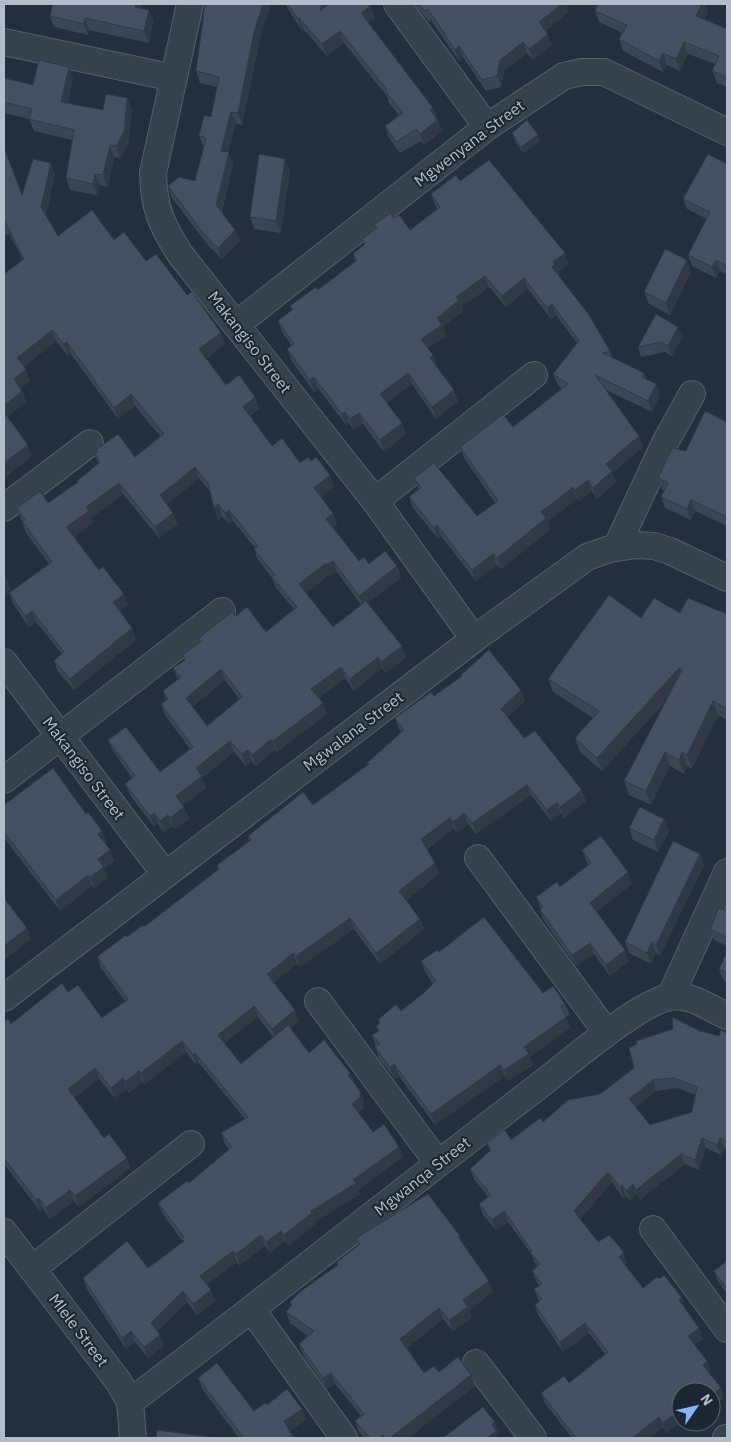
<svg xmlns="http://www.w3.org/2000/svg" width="731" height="1442" viewBox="0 0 731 1442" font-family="'IBM Plex Sans',sans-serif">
  <rect width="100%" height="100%" fill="#242f3e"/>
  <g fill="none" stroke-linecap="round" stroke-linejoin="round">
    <g stroke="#565f6c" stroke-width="28">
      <path id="minor" d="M190,4L153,173C154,209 161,224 180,254L375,501L474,639
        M397,4L487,127
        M4,42L174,78
        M237,324L487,127L564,76L582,72H604L727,132
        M375,501L534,375
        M4,508L90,443
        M616,548L666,441L692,394
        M4,662L165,874
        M4,780L222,611
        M478,858L607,1033
        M670,997L727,872
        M4,998L474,639L587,557L610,549L636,545L654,546L670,551L727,578
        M318,1001L438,1163
        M653,1229L727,1329
        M4,1232L118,1381L130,1402L133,1438
        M32,1269L191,1144
        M252,1310L344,1438
        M476,1363L533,1438
        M130,1402C268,1298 403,1190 540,1085C566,1065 642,1000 671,997C691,994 709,1008 727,1016
        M726,1438H727"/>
    </g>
    <use href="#minor" stroke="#38414e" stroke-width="26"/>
  </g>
  <path fill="#3b4654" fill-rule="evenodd" d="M53,4H143L142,8L149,10L153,21L149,43L89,30L88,35L54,27L50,16Z
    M285,4H329L370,6L375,18L368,22L433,108L442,131L424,145L421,141L400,153L389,138L385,126L399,115L389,103L387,96L344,43L327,56L304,30L302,31Z
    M415,4H566L569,12L545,30L552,45L533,60L527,53L504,71L501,87L486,91L463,57L459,61L431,20L429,22Z
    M705,4L708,13L704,19L727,29V87L717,83L712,71L715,64L688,54L680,71L667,65L663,72L623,51L619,39L622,33L599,22L595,11Z
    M259,43L242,125L236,123L228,152L233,164L222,212L235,230L240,241L222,259L207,244L172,198L168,186L195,181L204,148L199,136L211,117L217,87L200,83L196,71Z
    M69,67L73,78L68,103L103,110L127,98L132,110L128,144L120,158L114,157L108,187L99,185L97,195L70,190L66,178L72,140L34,131L29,119L4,113V78L33,85Z
    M512,133L540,141L523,153L514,139Z
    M4,150L22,195L51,163L55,174L46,215L58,236L114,240L146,261L187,295L221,333L225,344L206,359L226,385L255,397L259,409L250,416L272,446L300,463L334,487L321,497L337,524L333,528L359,561L369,564L397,566L401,578L368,603L406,657L386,673L382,668L354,691L345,678L319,698L327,714L277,752L275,750L256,766L252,762L246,766L234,752L202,778L206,788L183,805L184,807L189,819L174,829L172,826L164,833L158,824L154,827L130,795L125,784L132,778L113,751L108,740L160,772L190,749L165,715L161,704L166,700L163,691L178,679L173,668L185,660L183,655L200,641L199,639L236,616L266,632L294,609L276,588L272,578L258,560L254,549L255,548L233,521L229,524L222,516L218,520L210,492L199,478L167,504L178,524L159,538L123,494L91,518L93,522L74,537L99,570L124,594L128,605L120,611L132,628L136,640L74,690L58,672L54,661L62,654L36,622L29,627L13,604L9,593L49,564L26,533L17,508L48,503L77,483V481L98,464L95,454L97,453L96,450L135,457L160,436L135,406L118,419L71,354L68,356L56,341L24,367L30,381L20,389L22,391L26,402L7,417L32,456L4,478V274L23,260L9,234L4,236ZM337,572L361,605L333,627L306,593L330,574L331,576ZM225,680L239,699L207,726L192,707Z
    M285,159L290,171L281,233L254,229L250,217Z
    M727,164V274L720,271L716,278L692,266L688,255L707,219L687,209L683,199Z
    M460,181L569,264L558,272L559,275L558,276L610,351L612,357L644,373L646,379L656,384L660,395L652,412L606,390L639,436L643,447L612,473L616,482L597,499L592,491L579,501L577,499L548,521L550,530L501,569L497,565L476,581L441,536L438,539L413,508L409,497L419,490L414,478L477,516L495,503L464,458L460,447L513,427L562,389L558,385L553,374L577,343L556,315L551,319L528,289L506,307L489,287L462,307L463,311L443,327L446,336L428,348L433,355L437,366V367L458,401L436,419L412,384L387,403L402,423L406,434L384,452L363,424L354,430L349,423L346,425L318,388L314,392L291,360L287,349L292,346L282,332L278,321L292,310L290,306L318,290L355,261L353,254L364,245L362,239L376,228L374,225L394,218L410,230L438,209L435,205L431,194Z
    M687,260L691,272L670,315L649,304L644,292Z
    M678,327L682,337L672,356L665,352L641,357L638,347Z
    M727,422V526L695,511L691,520L665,508L661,497L664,490L662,489L658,478L686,451Z
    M680,613L727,614V720L718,715L692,769L687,766L684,774L670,766L651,805L629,795L624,781L666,701L602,771L580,752L575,738L593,718L553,692L548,679L641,618Z
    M461,675L525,701L508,717L524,738L586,801L564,818L561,813L551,821L531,795L476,834L468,824L457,833L454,829L427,849L435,863L439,874L406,900L420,919L424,929L380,964L354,929L300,967L297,964L273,982L299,1021L290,1028L309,1053L350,1073L354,1082L360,1091L364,1101V1108L358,1113L373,1132L399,1147L403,1157L358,1190L360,1194L315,1222L316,1224L288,1246L285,1241L270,1253L265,1246L240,1265L237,1262L207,1284L211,1290L215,1301L197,1315L187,1302L157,1331L164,1346L148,1358L135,1342L126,1349L87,1289L83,1278L148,1268L183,1242L162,1213L158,1203L189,1183L229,1149L225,1144L221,1133L245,1119L199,1063L196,1065L186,1052L145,1084L143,1082L129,1093L127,1089L115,1098L99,1079L74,1098L104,1138L127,1158L130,1168L79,1207L74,1201L50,1219L43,1209L40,1211L4,1164V1022L11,1024L68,992L102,1018L125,1001L101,968L97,957L127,937L144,927L218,870L217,865L249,841L248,836L313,805L368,765L367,763L402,732L399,729L395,718L434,696L462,677ZM258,1017L273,1037L241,1064L224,1043Z
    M4,805L86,814L102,831L106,842L105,843L110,850L114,861L104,869L108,878L94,888L92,886L60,911L4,838Z
    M629,828L669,831L658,852L633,840Z
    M582,850L632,884L596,912L629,961L610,976L594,954L576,966L544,921L540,910L541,909L536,897L560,887L589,865L586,861Z
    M700,854L704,865L660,956L656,953L651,964L629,953L625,942Z
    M727,911V946L714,940L710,929Z
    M439,952L543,993L565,1004L570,1015L566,1017L570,1028L530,1057L533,1065L508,1081L505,1076L435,1125L399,1076L395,1079L379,1059L372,1035L378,1031L376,1026L379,1023L378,1020L401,1011L425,992L433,984L425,972L421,961Z
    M727,952V982L723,980L719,969Z
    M700,1031L719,1036L727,1033V1150L724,1148L721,1155L706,1148L699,1170L685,1164L640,1200L637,1194L630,1201L626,1196L623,1198L612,1182L580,1219L598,1242L627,1263L625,1265L643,1288L685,1308V1309L703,1339L694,1345L707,1361L711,1372L709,1373L724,1398L711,1408V1392H681V1422L666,1433L663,1427L649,1438H572L545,1403L541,1393L569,1383L605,1354L589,1333L563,1352L538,1315L535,1305L539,1301L534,1289L539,1286L536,1281L532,1271L537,1266L534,1262L532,1255L508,1222L496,1230L483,1215L479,1204L488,1197L474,1179L470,1169L490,1151L487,1143L511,1140L543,1122L600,1094ZM678,1088L695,1095L692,1112L650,1125L635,1107L656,1091Z
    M356,1238L464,1246L489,1281L493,1292L469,1310L472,1318L453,1331L443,1319L407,1348L424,1373L439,1372L475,1386L408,1438H364L359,1432L355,1421L361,1416L335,1384L327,1389L303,1355L299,1344L308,1336L290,1323L286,1312L291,1306L290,1302L338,1265L337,1262L358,1245Z
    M727,1261V1294L718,1281L714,1271Z
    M198,1378L254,1411L267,1405L306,1420L290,1431L294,1438H239L202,1389Z"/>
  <path fill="#303945" d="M136,4H143L140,18L135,7Z
    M263,4H271L259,43L242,125L238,113L254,32Z
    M322,4H329L320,11Z
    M562,4H566L569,12L543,33L539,22Z
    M701,4H705L708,13L700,28L696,16Z
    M370,6L375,18L365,25L361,13Z
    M149,10L153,21L149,43L144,31Z
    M85,18L89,30L88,35L84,24Z
    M299,18L304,30L302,31L298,19Z
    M340,31L344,43L327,56L322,44Z
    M548,34L552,45L533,60L529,49Z
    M523,42L527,53L504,71L501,87L497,76L500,60Z
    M684,42L688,54L680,71L676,59Z
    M459,46L463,57L459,61L455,50Z
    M663,53L667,65L663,72L659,61Z
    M69,67L73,78L65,113L61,102Z
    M127,98L132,110L128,144L120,158L116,146Z
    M433,108L437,119L430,110Z
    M231,112L236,123L226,162L221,151Z
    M437,120L442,131L424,145L420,134Z
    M538,135L540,141L523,153L521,147Z
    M110,145L114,157L108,187L103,175Z
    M229,152L233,164L220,216L216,205Z
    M285,159L290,171L281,233L276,221Z
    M51,163L55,174L45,218L41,207Z
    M95,174L99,185L97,195L93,184Z
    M235,230L240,241L222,259L218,248Z
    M565,253L569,264L558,272L559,275L556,278L552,267L553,262Z
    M687,260L691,272L670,315L666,303Z
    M716,260L720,271L716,278L712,267Z
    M485,276L489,287L462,307L463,311L443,327L446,336L425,350L421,339L437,318L456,297Z
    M524,278L528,289L506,307L502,296Z
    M552,304L556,315L551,319L547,308Z
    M678,327L682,337L672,356L668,346Z
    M52,330L56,341L21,369L17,358Z
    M221,333L225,344L203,361L199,349Z
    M67,342L71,354L68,356L64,344Z
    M433,355L437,366L434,369L430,358Z
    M26,369L30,381L18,391L14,379Z
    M408,373L412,384L384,405L380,394Z
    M314,377L318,388L314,392L310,380Z
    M656,384L660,395L652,412L648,401Z
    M454,390L458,401L436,419L432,407Z
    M22,391L26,402L5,419L4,417V406Z
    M131,394L135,406L118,419L114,408Z
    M255,397L259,409L247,418L243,407Z
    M345,412L349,423L346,425L342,414Z
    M359,413L363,424L354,430L350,419Z
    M402,423L406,434L384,452L380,440Z
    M639,436L643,447L612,473L616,482L597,499L593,488L606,464Z
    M28,445L32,456L4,478V463Z
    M195,467L199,478L164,506L160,495Z
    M330,475L334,487L318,499L314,488Z
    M588,480L592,491L579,501L575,490Z
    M119,483L123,494L91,518L93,522L71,539L66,527L86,507Z
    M573,487L577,499L548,521L550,530L501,569L497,558L541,512Z
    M691,500L695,511L691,520L687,509Z
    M218,504L222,516L218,520L214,508Z
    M229,510L233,521L229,524L225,513Z
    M173,513L178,524L159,538L155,527Z
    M333,513L337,524L330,530L326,519Z
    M437,525L441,536L438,539L434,528Z
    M493,554L497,565L476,581L472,570Z
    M333,561L337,572L331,576L327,565Z
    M326,563L330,574L303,595L299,584Z
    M397,566L401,578L363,607L359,596Z
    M6,578L11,590L4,595V580Z
    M124,594L128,605L117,613L113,602Z
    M32,611L36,622L29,627L25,616Z
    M132,628L136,640L74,690L70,679Z
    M402,646L406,657L386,673L381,662Z
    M378,657L382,668L354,691L350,679Z
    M341,667L345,678L315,700L311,689Z
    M679,668L684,681L602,771L597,758Z
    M221,669L225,680L190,709L186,698Z
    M521,690L525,701L505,720L501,709Z
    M713,701L718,715L692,769L687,755Z
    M323,703L327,714L277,752L273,741Z
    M271,739L275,750L256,766L252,755Z
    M230,741L234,752L202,778L206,788L180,807L176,796L196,768Z
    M248,750L252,762L246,766L242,754Z
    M665,752L670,766L651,805L646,791Z
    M682,752L687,766L684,774L679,760Z
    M527,785L531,795L476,834L472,823Z
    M582,790L586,801L564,818L560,807Z
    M557,802L561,813L551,821L547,810Z
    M184,807L189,819L174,829L170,818Z
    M154,813L158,824L154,827L150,816Z
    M464,813L468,824L457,833L453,822Z
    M168,815L172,826L164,833L160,821Z
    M450,818L454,829L425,850L421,839Z
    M664,819L669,831L658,852L654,840Z
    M102,831L106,842L102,845L98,834Z
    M110,850L114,861L104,869L108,878L94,888L90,877L98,859Z
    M700,854L704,865L660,956L656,945Z
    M435,863L439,874L403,902L399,891Z
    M628,872L632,884L594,914L590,903Z
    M88,875L92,886L60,911L56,900Z
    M4,889L7,897L4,900Z
    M350,918L354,929L300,967L296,956Z
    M420,919L424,929L380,964L376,953Z
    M27,928L31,939L4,960V946Z
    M652,942L656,953L651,964L647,953Z
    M590,943L594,954L576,966L572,955Z
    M625,950L629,961L610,976L606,965Z
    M293,953L297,964L271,985L267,974Z
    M254,1006L258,1017L221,1046L218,1035Z
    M295,1010L299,1021L276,1040L272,1029Z
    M566,1017L570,1028L530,1057L533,1065L508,1081L504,1070L524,1047Z
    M182,1041L186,1052L145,1084L141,1073Z
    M195,1053L199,1063L196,1065L193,1055Z
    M394,1064L399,1076L395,1079L390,1068Z
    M500,1065L505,1076L435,1125L431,1114Z
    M95,1068L99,1079L72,1100L68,1089Z
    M139,1071L143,1082L129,1093L125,1082Z
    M350,1073L354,1084L348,1075Z
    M123,1078L127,1089L115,1098L111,1088Z
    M653,1080L656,1091L633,1110L629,1099Z
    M360,1091L364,1101V1108L355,1115L352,1104Z
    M702,1138L706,1148L699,1170L695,1160Z
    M720,1138L724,1148L721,1155L717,1145Z
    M399,1147L403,1157L358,1190L360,1194L315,1222L316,1224L288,1246L284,1235L311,1211L353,1180Z
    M681,1154L685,1164L640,1200L636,1190Z
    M127,1158L130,1168L79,1207L75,1196Z
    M608,1172L612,1182L578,1222L574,1211Z
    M633,1184L637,1194L630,1201L626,1191Z
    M622,1185L626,1196L623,1198L620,1187Z
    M70,1190L74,1201L50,1219L46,1208Z
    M39,1198L43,1209L40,1211L36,1200Z
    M504,1211L508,1222L496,1230L492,1220Z
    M281,1231L285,1241L270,1253L266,1242Z
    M261,1235L265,1246L240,1265L236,1254Z
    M460,1236L464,1247L458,1237Z
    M233,1251L237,1262L204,1286L200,1276Z
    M624,1253L627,1263L623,1267L619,1257Z
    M489,1281L493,1292L469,1310L472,1318L453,1331L449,1320L463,1300Z
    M211,1290L215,1301L197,1315L193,1304Z
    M183,1291L187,1302L155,1334L151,1323Z
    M682,1298L685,1308L682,1311L679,1300Z
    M439,1308L443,1319L404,1350L400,1339Z
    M585,1323L589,1333L563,1352L560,1342Z
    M699,1328L703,1339L692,1346L688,1336Z
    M131,1331L135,1342L126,1349L122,1338Z
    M160,1335L164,1346L148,1358L144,1347Z
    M707,1361L711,1372L707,1375L703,1365Z
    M331,1373L335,1384L327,1389L323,1378Z
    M471,1375L475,1386L408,1438H390Z
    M721,1388L724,1398L711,1408V1395Z
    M302,1409L306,1420L288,1432L284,1421Z
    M681,1409V1422L666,1433L663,1423Z
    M659,1417L663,1427L649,1438H632Z
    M495,1422L499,1433L497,1435L498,1438H487L492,1424Z
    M383,1435L384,1438H379Z"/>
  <path fill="#455162" stroke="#303945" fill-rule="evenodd" d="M53,4H136L135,7L149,10L144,31L85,18L84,24L50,16Z
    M205,4H263L254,32L238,113L231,112L221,151L229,152L216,205L235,230L218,248L203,233L168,186L179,177L195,181L206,138L199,136L204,115L211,117L219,77L196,71Z
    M288,4H322L320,11L329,4H369L370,6L361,13L433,108L430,110L437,120L420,134L417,129L396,142L385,126L403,113L385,91L387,90L340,31L322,44L299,18L298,19Z
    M419,4H562L539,22L548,34L529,49L523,42L500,60L497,76L482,80L459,46L455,50L428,9L425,11Z
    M598,4H702L696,16L727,29V77L712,71L719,56L684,42L676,59L663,53L659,61L619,39L627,25L595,11Z
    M39,60L69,67L61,102L103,110L106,94L127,98L124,132L116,146L110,145L103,175L95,174L93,184L66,178L74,130L29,119L32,109L4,102V78L33,85Z
    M527,120L538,135L521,147L512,133Z
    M4,150H5L22,195L33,159L51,163L41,207L58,236L92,210L114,240L124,232L146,261L156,254L187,295L192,292L221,333L199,349L226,385L239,375L255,397L243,407L272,446L282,438L300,463L308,457L311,461L316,457L330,475L314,488L333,513L326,519L359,561L364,557L369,564L385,551L397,566L359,596L333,561L327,565L326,563L299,584L333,627L366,601L402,646L381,662L378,657L350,679L341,667L311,689L323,703L273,741L271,739L252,755L248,750L242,754L230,741L196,768L202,776L176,796L184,807L170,818L168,815L160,821L154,813L150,816L125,784L135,776L108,740L126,727L160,772L193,747L161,704L168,699L163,691L181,677L173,668L185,660L183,655L201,641L199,639L206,632L232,612L236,616L247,607L266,632L297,607L272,577L275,575L254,549L258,546L229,510L225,513L218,504L214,508L208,483L195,467L160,495L173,513L155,527L119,483L86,507L89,511L66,527L99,570L103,567L124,594L113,602L132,628L70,679L54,661L64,652L32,611L25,616L9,593L52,562L22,521L25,520L17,508L40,491L48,503L78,482L77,481L100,462L95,454L98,452L96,450L118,434L135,457L164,434L131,394L114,408L67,342L64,344L52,330L17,358L26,369L14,379L22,391L4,406V274L24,259L5,222L4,223ZM221,669L242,697L207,726L186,698Z
    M259,154L285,159L276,221L250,217Z
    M708,154L727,164V266L716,260L712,267L688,255L710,212L683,199Z
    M489,160L565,253L553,262L555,264L552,267L589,315L610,351L603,353L644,373L642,377L656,384L648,401L595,375L639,436L606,464L612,471L593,488L588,480L575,490L573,487L541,512L546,518L497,558L493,554L472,570L437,525L434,528L409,497L421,488L414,478L434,463L477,516L498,501L460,447L503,414L513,427L568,384L553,374L579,341L552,304L547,308L524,278L502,296L485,276L456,297L459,300L437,318L442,325L421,339L433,355L430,358L454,390L432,407L408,373L380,394L402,423L380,440L359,413L350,419L345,412L342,414L314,377L310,380L287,349L294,344L278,321L293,309L290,306L316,287L318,290L357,260L353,254L365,244L362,239L377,228L374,225L390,213L394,218L399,215L410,230L440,207L431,194L456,175L460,181Z
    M665,249L687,260L666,303L644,292Z
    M656,314L678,327L668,346L661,342L638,347Z
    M705,411L727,422V517L691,500L687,509L661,497L668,483L658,478L672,448L686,451Z
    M4,412L28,445L4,463Z
    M4,574L6,578L4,580Z
    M609,595L641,618L654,598L680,613L688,598L727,614V709L713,701L687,755L682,752L679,760L665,752L646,791L624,781L682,670L679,668L597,758L575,738L599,711L548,679Z
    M489,650L521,690L501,709L524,738L535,731L582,790L560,807L557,802L547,810L527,785L472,823L464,813L453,822L450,818L421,839L435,863L399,891L420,919L376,953L350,918L296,956L293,953L267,974L295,1010L272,1029L254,1006L218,1035L241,1064L288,1025L309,1053L324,1040L350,1073L348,1075L360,1091V1097L352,1104L373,1132L384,1124L399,1147L353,1180L356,1183L311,1211L312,1213L284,1235L281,1231L266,1242L261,1235L236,1254L233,1251L200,1276L211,1290L193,1304L183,1291L151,1323L160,1335L144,1347L131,1331L122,1338L83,1278L127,1241L148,1268L184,1241L182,1239L184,1237L158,1203L187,1181L189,1183L232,1147L221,1133L248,1117L195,1053L193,1055L182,1041L141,1073L139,1071L125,1082L123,1078L111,1088L95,1068L68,1089L104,1138L109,1134L127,1158L75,1196L70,1190L46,1208L39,1198L36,1200L4,1158V1022L8,1019L11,1024L62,983L68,992L78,985L102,1018L128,999L97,957L126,935L127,937L143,925L144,927L219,869L217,865L251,840L248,836L303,792L313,805L369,764L367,763L404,730L395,718L431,692L434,696L462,676L461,675Z
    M53,768L86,814L88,812L102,831L98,834L110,850L98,859L104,867L90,877L88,875L56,900L4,832V805Z
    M640,807L664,819L654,840L629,828Z
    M601,836L628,872L590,903L625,950L606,965L590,943L572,955L540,910L543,907L536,897L557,882L560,887L591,863L582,850Z
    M673,841L700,854L656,945L652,942L647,953L625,942Z
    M4,898L27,928L4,946Z
    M719,908L727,911V937L710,929Z
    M484,917L543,993L553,986L565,1004L561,1006L566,1017L524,1047L529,1054L504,1070L500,1065L431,1114L394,1064L390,1068L375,1047L380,1044L372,1035L379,1031L376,1026L380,1023L378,1020L396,1004L401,1011L425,992L436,981L421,961L437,950L439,952Z
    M727,952V973L719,969Z
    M672,1017L700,1031L719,1036L721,1030L727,1033V1141L720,1138L717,1145L702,1138L695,1160L681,1154L636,1190L633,1184L626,1191L622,1185L620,1187L608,1172L574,1211L598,1242L609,1235L619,1246L624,1253L619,1257L643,1288L657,1277L659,1279L664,1275L682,1298L679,1300L699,1328L688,1336L707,1361L703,1365L721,1388L711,1395V1392H681V1409L663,1423L659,1417L632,1438H576L541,1393L564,1376L569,1383L608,1352L585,1323L560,1342L535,1305L542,1299L534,1289L542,1284L532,1271L540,1264L530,1252L532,1251L504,1211L492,1220L479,1204L491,1195L470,1169L491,1150L487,1143L505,1130L511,1140L540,1118L543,1122L568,1100L600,1094L634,1068L629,1048L637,1044L636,1041L673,1029ZM674,1078L697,1087L692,1112L650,1125L629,1099L653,1080Z
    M428,1194L460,1236L458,1237L489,1281L463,1300L468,1307L449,1320L439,1308L400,1339L424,1373L434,1366L439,1372L458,1357L471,1375L390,1438H385L383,1435L379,1438H370L355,1421L364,1414L331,1373L323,1378L299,1344L314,1331L286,1312L292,1305L290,1302L301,1291L338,1265L337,1262L360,1244L356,1238Z
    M727,1261V1289L714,1271Z
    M217,1363L254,1411L265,1403L267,1405L287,1389L302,1409L284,1421L292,1435L288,1438H244L198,1378Z
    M483,1407L495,1422L492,1424L496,1431L487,1438H443Z
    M157,1430L216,1438H156Z"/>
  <g text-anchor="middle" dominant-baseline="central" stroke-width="4" stroke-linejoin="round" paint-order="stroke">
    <g font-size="16" fill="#b4bcc9" stroke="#1d2633">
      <text transform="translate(469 143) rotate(-37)">Mgwenyana Street</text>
      <text transform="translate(250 342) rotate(52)">Makangiso Street</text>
      <text transform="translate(353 731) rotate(-37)">Mgwalana Street</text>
      <text transform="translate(84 768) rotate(53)">Makangiso Street</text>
      <text transform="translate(422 1176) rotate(-38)">Mgwanqa Street</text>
      <text transform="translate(79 1330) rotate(53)">Mlele Street</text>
    </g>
  </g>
  <rect width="731" height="1442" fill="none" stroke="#b4bcc9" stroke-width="10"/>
  <g transform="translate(696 1407) rotate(56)"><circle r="24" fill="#1d2633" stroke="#59626f"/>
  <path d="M0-4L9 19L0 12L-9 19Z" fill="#8ab4f8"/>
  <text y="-8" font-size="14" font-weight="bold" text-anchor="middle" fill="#b4bcc9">N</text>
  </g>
</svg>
